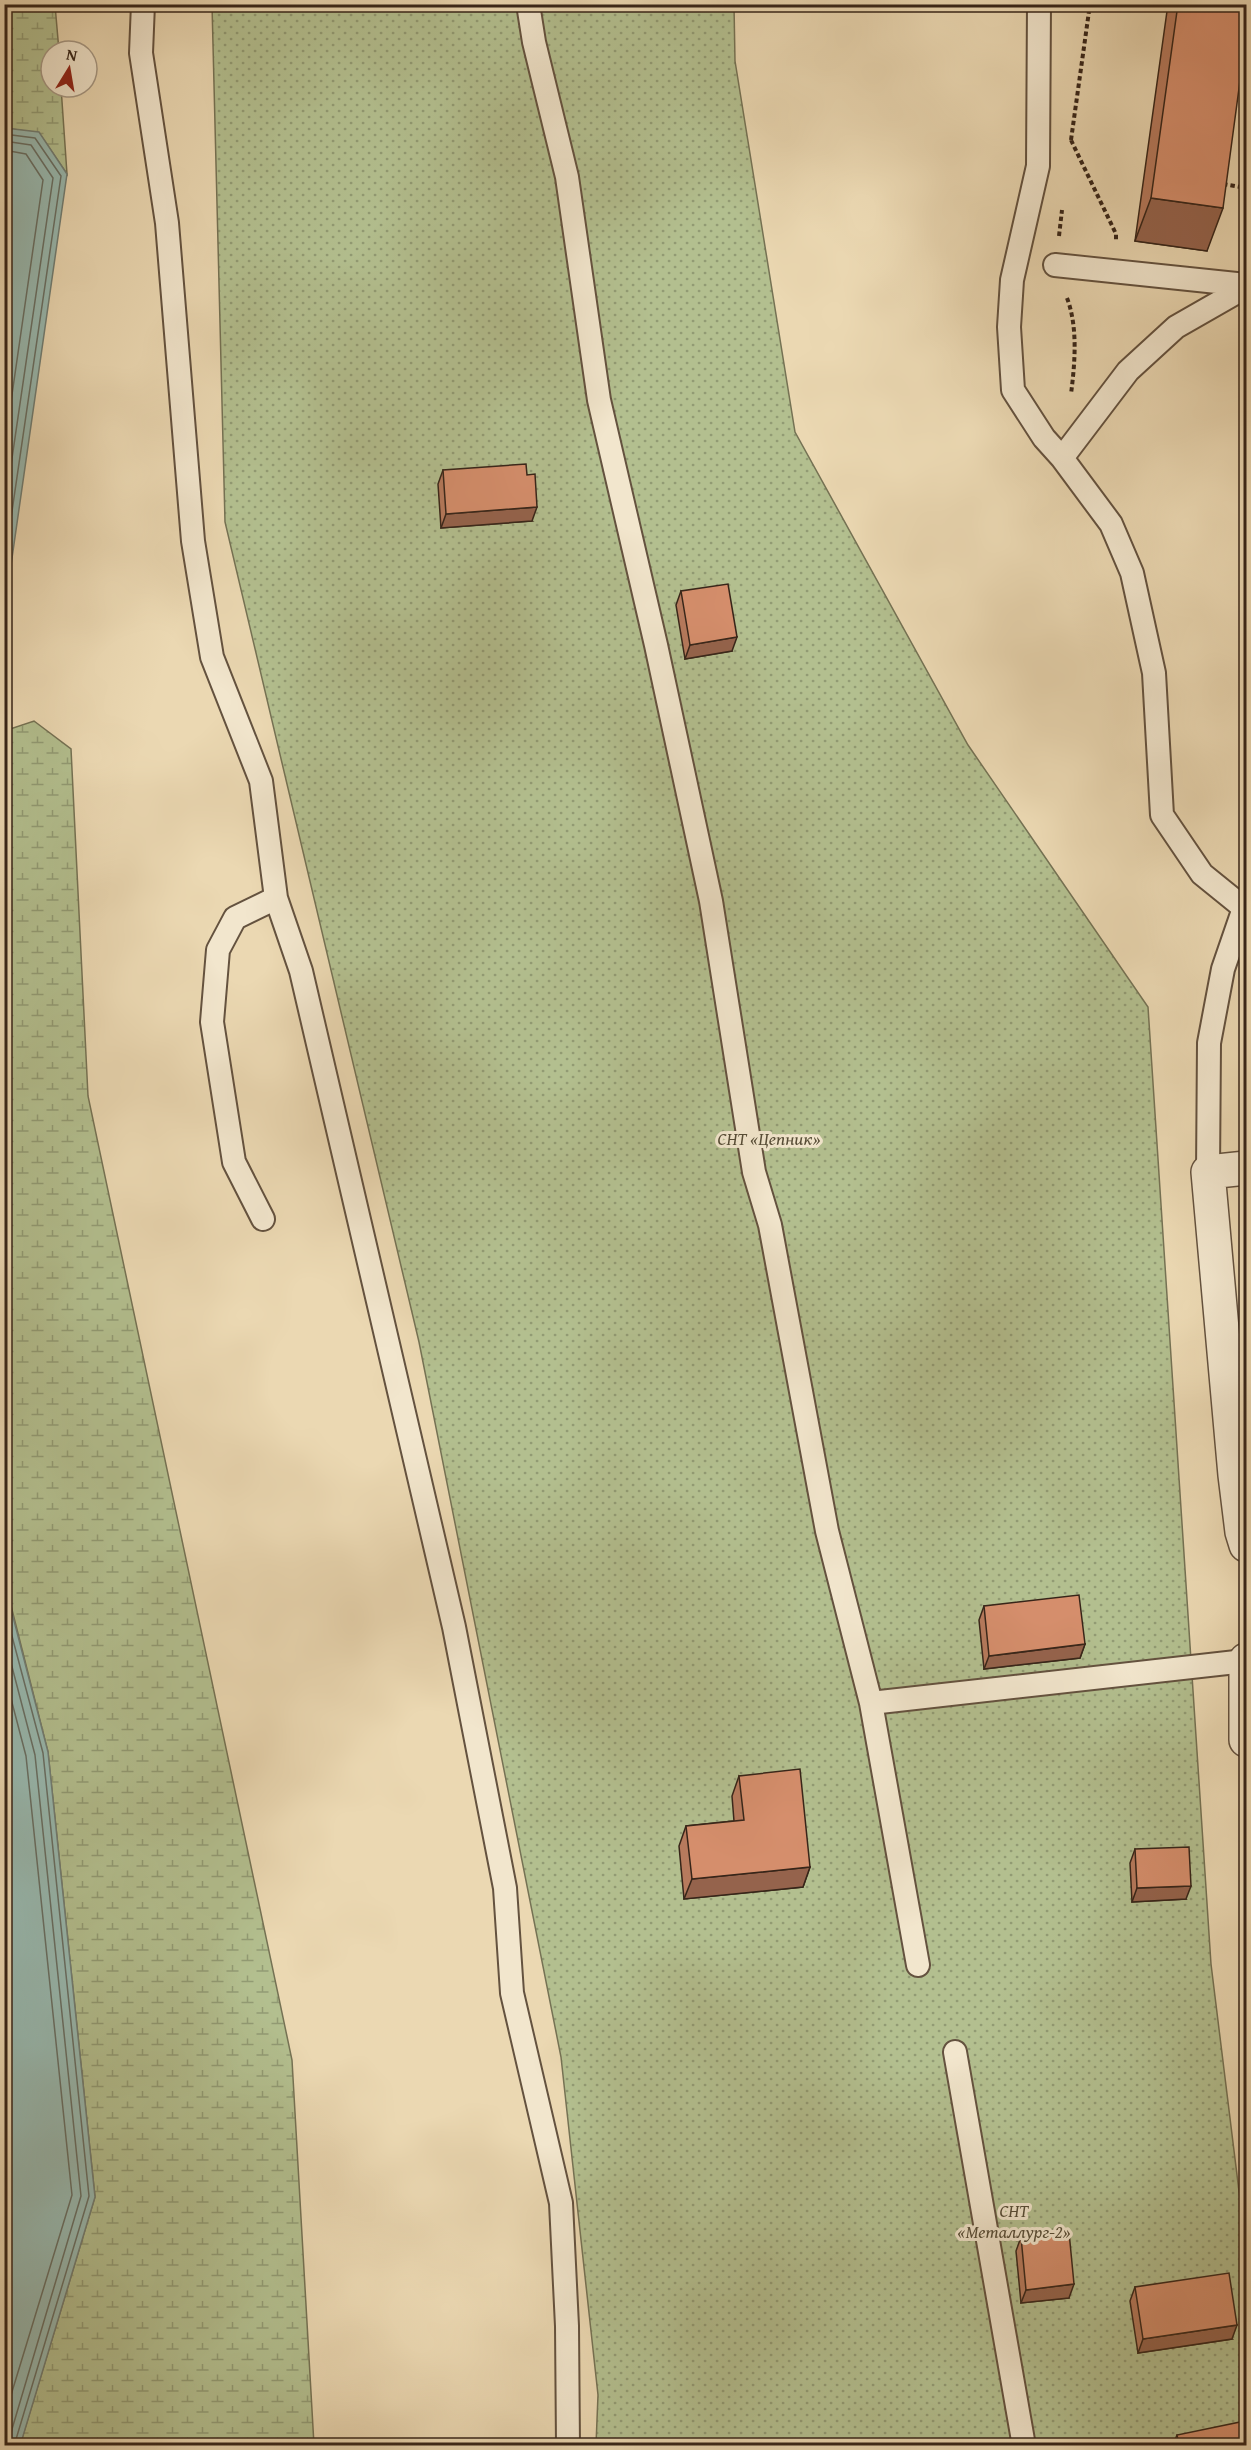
<svg xmlns="http://www.w3.org/2000/svg" width="1251" height="2450" viewBox="0 0 1251 2450" font-family="'Gentium Book Plus',serif">
  <defs>
    <pattern id="wetland-marsh" width="20" height="14" patternUnits="userSpaceOnUse" patternTransform="scale(1.5)"><rect width="20" height="14" fill="#b3bf8f"/><path d="M1 5h8M5 5V1M11 12h8M15 12V8" fill="none" stroke="#929b74"/></pattern>
    <pattern id="garden-dots" width="8" height="8" patternUnits="userSpaceOnUse" patternTransform="scale(1.5)"><rect width="8" height="8" fill="#b3bf8f"/><path d="M2 2h.1M6 6h.1" fill="none" stroke="#929b74" stroke-width="1.8" stroke-linecap="round"/></pattern>
  </defs>
  <rect width="100%" height="100%" fill="#ebd8b2"/>
  <filter id="stains"><feTurbulence type="fractalNoise" baseFrequency=".00333" numOctaves="4"/><feColorMatrix values="0 0 0 0 .2 0 0 0 0 .09 0 0 0 0 .02 0 0 0 .5 -.17"/></filter>
  <radialGradient id="worn" r=".72"><stop offset=".6" stop-color="#630" stop-opacity="0"/><stop offset="1" stop-color="#630" stop-opacity=".3"/></radialGradient>
  <path fill="url(#wetland-marsh)" stroke="#757254" stroke-width="1.5" d="M5,5H55L59,51H51V87H61L67,174L39,133L5,128Z
    M34,721L71,749L88,1096L292,2060L314,2445H20L95,2197L48,1752L5,1582L4,731Z"/>
  <path fill="url(#garden-dots)" stroke="#757254" stroke-width="1.5" d="M212,5H734L735,61L795,432L968,745L1148,1007L1211,1964L1246,2248V2445H596L598,2395L561,2057L419,1342L225,522Z"/>
  <path fill="#98b9b0" stroke="#717e74" stroke-width="1.5" d="M5,128L39,132L67,174L5,607Z
    M4,1582L48,1752L95,2197L20,2446L4,2445Z"/>
  <g fill="none" stroke-linecap="round" stroke-linejoin="round">
    <path stroke="#686f64" stroke-width="1.5" d="M4,134L35,138L61,176L4,566
      M4,141L31,145L53,178L4,513
      M4,150L26,154L43,180L4,450
      M4,1606L43,1753L89,2196L14,2446
      M4,1636L35,1755L81,2196L7,2446
      M4,1672L26,1756L72,2195L4,2418"/>
    <g stroke="#64523f" stroke-width="26">
      <path id="lane" d="M143,4L141,53L167,223L193,541L212,657L261,781L276,898L301,971L454,1627L505,1888L512,1993L561,2203L567,2326L568,2446
        M528,4L534,42L567,177L599,400L656,645L711,901L754,1172L770,1225L827,1531L871,1703L1245,1661
        M1039,4L1038,166L1012,280L1009,327L1013,390L1044,438L1062,458L1111,524L1132,573L1154,673L1162,815L1202,874L1244,908
        M1055,265L1246,285
        M1062,458L1128,371L1176,327L1246,287
        M1208,1172L1209,1043L1223,969L1244,908L1246,907
        M263,1219L234,1162L212,1022L218,950L235,918L276,898
        M871,1703L918,1965
        M955,2052L1024,2446"/>
    </g>
    <g stroke="#64523f" stroke-width="36">
      <path id="street" d="M1246,1168L1208,1172L1235,1475L1242,1532L1246,1545
        M1246,1660V1740"/>
    </g>
    <path stroke="#372519" stroke-width="4" stroke-dasharray="4.5 3" stroke-linecap="butt" d="M1071,140L1090,4
      M1071,140L1116,234V241
      M1223,184L1246,188
      M1059,236L1062,210
      M1067,298C1078,327 1075,363 1071,394"/>
    <use href="#lane" stroke="#f2e6cd" stroke-width="22"/>
    <use href="#street" stroke="#f2e6cd" stroke-width="33"/>
  </g>
  <path fill="#b77a5d" stroke="#372519" stroke-width="1.5" d="M1168,4H1246L1207,251L1135,241Z
    M443,470L532,521L441,528L438,484Z
    M681,591L732,651L685,659L676,605Z
    M984,1606L1085,1644L1080,1658L984,1669L979,1620Z
    M739,1776L810,1867L803,1887L684,1899L679,1846L686,1826L734,1821L732,1796Z
    M1135,1849L1186,1899L1132,1902L1130,1863Z
    M1021,2237L1069,2298L1021,2303L1016,2251Z
    M1135,2287L1232,2339L1138,2353L1130,2301Z
    M1177,2435L1246,2445H1173Z"/>
  <path fill="#95634c" stroke="#372519" stroke-width="1.5" d="M1151,198L1223,208L1207,251L1135,241Z
    M537,507L532,521L441,528L446,514Z
    M737,637L732,651L685,659L690,645Z
    M1085,1644L1080,1658L984,1669L989,1656Z
    M810,1867L803,1887L684,1899L692,1879Z
    M1191,1886L1186,1899L1132,1902L1137,1888Z
    M1074,2284L1069,2298L1021,2303L1026,2290Z
    M1237,2325L1232,2339L1138,2353L1143,2339Z"/>
  <path fill="#d58e6c" stroke="#372519" stroke-width="1.5" d="M1178,4H1246V36L1223,208L1151,198Z
    M526,464L527,475L535,474L537,507L446,514L443,470Z
    M728,584L737,637L690,645L681,591Z
    M1079,1595L1085,1644L989,1656L984,1606Z
    M800,1769L810,1867L692,1879L686,1826L744,1820L739,1776Z
    M1189,1847L1191,1886L1137,1888L1135,1849Z
    M1069,2232L1074,2284L1026,2290L1021,2237Z
    M1229,2273L1237,2325L1143,2339L1135,2287Z
    M1245,2421L1246,2430V2445H1179L1177,2435Z"/>
  <g text-anchor="middle" dominant-baseline="central" stroke-width="6" stroke-linejoin="round" paint-order="stroke">
    <g font-size="18" font-style="italic" fill="#564c36" stroke="#f2e6cd">
      <text x="769" y="1138">СНТ «Цепник»</text>
      <text x="1014" y="2210">СНТ<tspan x="1014" dy="21">«Металлург-2»</tspan></text>
    </g>
  </g>
  <rect width="1251" height="2450" fill="none" stroke="#ebd8b2" stroke-width="24"/>
  <rect x="6" y="6" width="1239" height="2438" fill="none" stroke="#372519" stroke-width="3"/>
  <rect x="12" y="12" width="1227" height="2426" fill="none" stroke="#372519" stroke-width="1.5"/>
  <g transform="translate(69 69) rotate(11)"><circle r="28" fill="#f2e6cd" stroke="#a79985" stroke-width="1.5"/>
  <path d="M0-4.5L10 22L0 15L-10 22Z" fill="#8f2418"/>
  <text y="-9" font-size="16" font-weight="bold" text-anchor="middle" fill="#372519">N</text>
  </g>
  <rect width="100%" height="100%" filter="url(#stains)"/>
  <rect width="100%" height="100%" fill="url(#worn)"/>
</svg>
